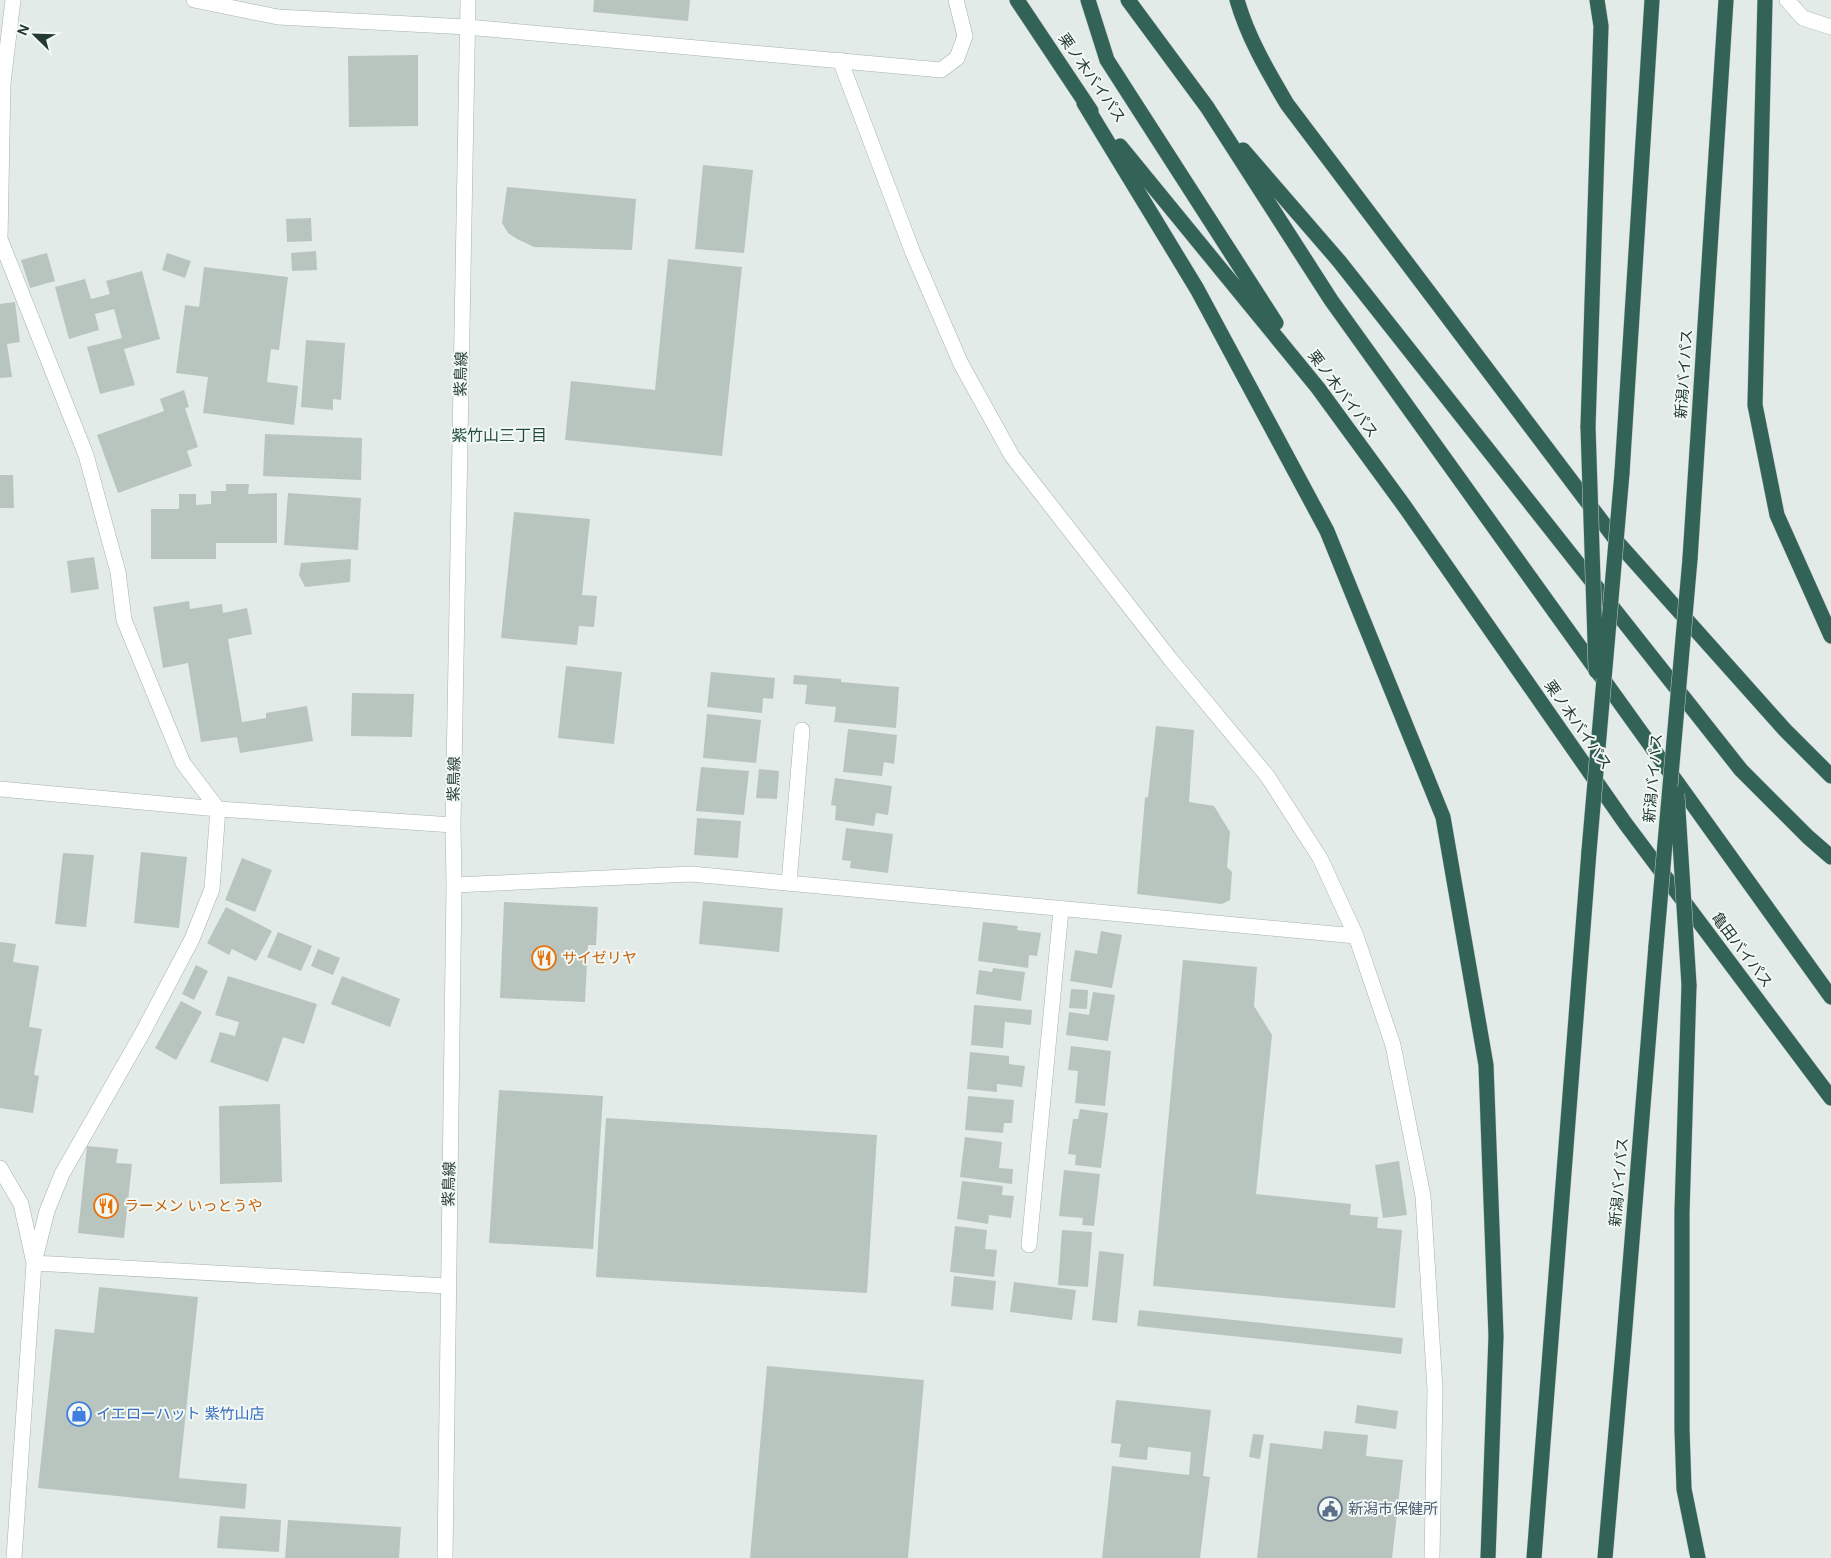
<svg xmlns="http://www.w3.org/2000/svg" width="1831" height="1558" viewBox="0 0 1831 1558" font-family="'DM Sans','Noto Sans JP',sans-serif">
  <rect width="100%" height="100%" fill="#e2ebe7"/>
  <path fill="#b8c5bf" d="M594,0H690L688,21L593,12Z
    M418,55V126L349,127L348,56Z
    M703,165L753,170L744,253L695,249Z
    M507,187L636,199L632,250L534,247L517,239L508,233L502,223Z
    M311,218L312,241L287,242L286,219Z
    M316,251L317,270L292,271L291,253Z
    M47,253L55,281L30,288L21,260Z
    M167,253L191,261L185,278L162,270Z
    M668,259L742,267L722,456L565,440L571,381L655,390Z
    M204,267L288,277L279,350L271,349L267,382L298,386L294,425L203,413L208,377L176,373L185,305L199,307Z
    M142,271L160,339L124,349L135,385L100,394L87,347L122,338L114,309L95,314L99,330L69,339L55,287L85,279L91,299L110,294L106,281Z
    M15,302L20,342L7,344L12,377L0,378V304Z
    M306,340L345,343L341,400L333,399V410L301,407Z
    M184,390L189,407L185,408L198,447L187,451L192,466L118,493L97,435L164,411L160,399Z
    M265,434L362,438L361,480L263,476Z
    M0,475H13L14,508H0Z
    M226,484H249L248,494L277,493V543H216V559H151V509H179V494H196V505L211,504V491H226Z
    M288,493L361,498L358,550L284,545Z
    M514,512L590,519L582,595L597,596L594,627L579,626L577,645L501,638Z
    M94,557L99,589L71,593L67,561Z
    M351,559L350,582L305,587L299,575L301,563Z
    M189,601L190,609L222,604L223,613L247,608L252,634L228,639L242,722L266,718V713L307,706L313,741L240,753L237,737L201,742L188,663L163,668L153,607Z
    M566,666L622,672L614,744L558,738Z
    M711,672L775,678L773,699L763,698L762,713L707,707Z
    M794,675L841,679V682L899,687L896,728L834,722L836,707L805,704L807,685L793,684Z
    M352,693L414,694L412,737L351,736Z
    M707,714L761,720L756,763L703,758Z
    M1156,726L1194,730L1189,802L1214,806L1230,832L1227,867L1232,872L1230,900L1222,904L1137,894L1145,798L1148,797Z
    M848,729L897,735L894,764L884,762L882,776L843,772Z
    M701,767L749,771L744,815L696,811Z
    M759,769L779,771L777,799L756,798Z
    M835,778L892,786L888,815L876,813L874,826L835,820L836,806L831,805Z
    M697,818L741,821L738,858L694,855Z
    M846,828L893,834L888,873L850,868L851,861L842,860Z
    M141,852L187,857L179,928L134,923Z
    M63,853L94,855L86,927L55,924Z
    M242,858L272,870L255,912L225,900Z
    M703,901L783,908L779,952L699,944Z
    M504,902L598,907L596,945H588L585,1002L500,998Z
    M226,907L272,931L256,961L232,949L229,955L207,943Z
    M983,922L1018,926L1017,930L1041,933L1037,956L1029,955L1028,968L978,961Z
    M1101,931L1122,935L1112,988L1070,981L1075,950L1097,954Z
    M278,932L312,946L301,971L267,957Z
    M0,942L16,944L13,962L39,966L29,1027L42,1029L34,1075L39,1076L33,1113L0,1108Z
    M318,949L340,958L333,975L311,966Z
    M1183,960L1257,967L1254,1006L1272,1035L1256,1194L1351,1204L1350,1215L1378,1217L1377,1228L1402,1230L1395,1308L1153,1286Z
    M196,965L208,971L194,1000L182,994Z
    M993,968L1025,972L1021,1001L976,994L979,970L992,972Z
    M228,976L317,1004L304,1044L283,1037L268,1082L210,1062L220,1032L235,1036L239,1022L215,1015Z
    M342,976L400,999L390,1027L331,1004Z
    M1071,989L1088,990L1087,1009L1069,1008Z
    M1093,992L1115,995L1108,1041L1066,1035L1069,1012L1089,1015Z
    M181,1001L202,1012L176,1060L155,1048Z
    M974,1005L1032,1010L1031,1025L1005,1022L1003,1048L971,1045Z
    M1071,1046L1111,1051L1105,1106L1075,1103L1078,1071L1068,1070Z
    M970,1052L1009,1056V1064L1025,1066L1022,1087L997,1084V1092L967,1089Z
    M499,1090L603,1096L593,1249L489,1243Z
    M968,1096L1014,1100L1012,1123H1004L1003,1133L965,1130Z
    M280,1104L282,1182L220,1184L219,1106Z
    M1080,1109L1108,1113L1101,1168L1075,1165L1076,1155L1068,1154L1073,1119H1078Z
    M606,1118L877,1135L867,1293L596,1277Z
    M965,1137L1002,1142L999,1168L1013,1169L1012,1184L960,1177Z
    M87,1146L118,1149L116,1163L132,1164L124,1238L78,1233Z
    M1399,1161L1407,1215L1383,1218L1375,1165Z
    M1064,1170L1100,1174L1094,1226L1082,1225L1083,1218L1059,1216Z
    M962,1181L1003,1186L1002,1195L1014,1196L1011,1218L989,1215L988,1224L957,1219Z
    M955,1226L987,1230L985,1249L997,1250L994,1277L950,1272Z
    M1062,1230L1092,1232L1088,1287L1058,1285Z
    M1099,1251L1124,1254L1117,1323L1092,1320Z
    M954,1276L996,1281L993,1310L951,1306Z
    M1014,1282L1076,1290L1072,1320L1010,1312Z
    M99,1287L198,1297L179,1478L247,1484L245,1509L38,1488L55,1329L94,1333Z
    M1139,1310L1403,1338L1401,1354L1137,1326Z
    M767,1366L924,1380L908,1558H750Z
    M1116,1400L1211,1410L1203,1476L1210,1477L1200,1558H1102L1112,1466L1189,1475L1191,1452L1148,1447L1147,1460L1119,1457L1121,1444L1111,1443Z
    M1357,1405L1398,1411L1396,1429L1355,1423Z
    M1324,1431L1368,1435L1366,1456L1403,1460L1392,1558H1257L1270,1443L1322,1449Z
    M1253,1434L1264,1435L1260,1459L1249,1457Z
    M220,1516L281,1520L279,1552L217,1548Z
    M288,1520L401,1527L399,1558H285Z"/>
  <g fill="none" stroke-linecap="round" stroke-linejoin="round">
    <g stroke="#a5b2ad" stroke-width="16">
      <path id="minor" d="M13,0L3,83L0,239L86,455L118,572L124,620L183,763L218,809L212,889L192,939L143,1032L62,1174L47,1211L34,1263L447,1286
        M194,0L278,17L467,27L941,70L957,58L965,36L956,0
        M1787,0L1803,18L1831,27
        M840,60L913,253L961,364L1012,456L1171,660L1268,777L1320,858L1356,936L1393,1045L1423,1196L1435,1389L1432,1558
        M0,789L218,809L453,825
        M789,883L802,730
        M454,885L691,874L1356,936
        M0,1168L21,1204L34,1263L14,1558
        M1029,1245L1061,910
        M445,1558L454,885L453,825L468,0"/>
    </g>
    <g stroke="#c2c8c6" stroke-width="16">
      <path id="highway" d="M1017,0L1091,111
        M1088,0L1107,60L1276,323
        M1128,0L1207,107L1331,300L1831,997
        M1237,0C1248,38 1267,70 1287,104L1619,544L1785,730L1831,776
        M1765,0L1755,405L1777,515L1831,636
        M1084,103L1197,289L1327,531L1443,817L1486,1065L1496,1336L1488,1558
        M1120,146L1318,388L1405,507L1625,823L1831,1098
        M1243,150L1339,261L1741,770L1808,837L1831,857
        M1588,427L1601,26L1597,0
        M1622,473L1652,0
        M1690,559L1726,0
        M1689,985L1682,1212V1429L1684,1489L1698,1558
        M1534,1558L1589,851
        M1605,1558L1623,1351L1656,946"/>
    </g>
    <use href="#minor" stroke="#fff" stroke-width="15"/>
    <use href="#highway" stroke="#336357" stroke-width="15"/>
    <g stroke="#c2c8c6" stroke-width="16" stroke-linecap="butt">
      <path id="highway-bridge" d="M1588,427L1596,671
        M1677,794L1689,985
        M1589,851L1622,473
        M1656,946L1690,559"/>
    </g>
    <use href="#highway-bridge" stroke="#336357" stroke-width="15"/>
  </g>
  <defs>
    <g id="restaurant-ring" transform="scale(1.25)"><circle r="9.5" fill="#f2f8f5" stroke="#e8710a" stroke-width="1.5"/><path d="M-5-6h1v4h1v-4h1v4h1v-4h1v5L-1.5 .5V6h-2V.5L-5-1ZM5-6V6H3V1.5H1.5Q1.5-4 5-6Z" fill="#e8710a"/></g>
    <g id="shop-ring" transform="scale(1.25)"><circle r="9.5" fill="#f2f8f5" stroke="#3f7fe0" stroke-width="1.5"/><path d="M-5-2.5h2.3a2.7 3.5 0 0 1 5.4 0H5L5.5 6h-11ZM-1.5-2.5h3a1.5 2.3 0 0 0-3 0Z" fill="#3f7fe0"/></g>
    <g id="civic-ring" transform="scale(1.25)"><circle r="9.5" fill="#f2f8f5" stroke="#5c6f8a" stroke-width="1.5"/><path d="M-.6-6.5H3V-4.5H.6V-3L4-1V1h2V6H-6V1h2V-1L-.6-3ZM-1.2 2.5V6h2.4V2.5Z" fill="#5c6f8a"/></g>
  </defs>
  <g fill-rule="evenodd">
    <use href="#restaurant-ring" x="544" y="958"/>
    <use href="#restaurant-ring" x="106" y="1206"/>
    <use href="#shop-ring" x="79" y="1414"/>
    <use href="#civic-ring" x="1330" y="1509"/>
  </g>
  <g text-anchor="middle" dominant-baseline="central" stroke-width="4" stroke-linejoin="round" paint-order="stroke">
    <g font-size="15" fill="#243a33" stroke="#f2f8f5">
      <text transform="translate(1092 78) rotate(55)">栗ノ木バイパス</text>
      <text transform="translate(461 374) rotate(-89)">紫鳥線</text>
      <text transform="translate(1684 374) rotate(-86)">新潟バイパス</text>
      <text transform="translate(1343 394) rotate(53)">栗ノ木バイパス</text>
      <text transform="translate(1578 725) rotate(55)">栗ノ木バイパス</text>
      <text transform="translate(1653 778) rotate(-85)">新潟バイパス</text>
      <text transform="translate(454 779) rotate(-89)">紫鳥線</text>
      <text transform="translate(1742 950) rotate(53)">亀田バイパス</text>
      <text transform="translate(1619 1182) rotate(-85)">新潟バイパス</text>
      <text transform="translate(449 1184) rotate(-89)">紫鳥線</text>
    </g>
    <g font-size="15" fill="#c56008" stroke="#f2f8f5" text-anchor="start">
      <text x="562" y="958">サイゼリヤ</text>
      <text x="124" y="1206">ラーメン いっとうや</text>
    </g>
    <g font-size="15" fill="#366cbe" stroke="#f2f8f5" text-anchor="start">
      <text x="96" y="1414">イエローハット 紫竹山店</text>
    </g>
    <g font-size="15" fill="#4e5e75" stroke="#f2f8f5" text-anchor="start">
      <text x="1348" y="1509">新潟市保健所</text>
    </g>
    <g font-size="16" fill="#224a3f" stroke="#f2f8f5">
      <text x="499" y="435">紫竹山三丁目</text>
    </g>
  </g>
  <g transform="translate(35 35) rotate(293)" stroke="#f2f8f5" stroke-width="4" paint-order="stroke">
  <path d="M0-4L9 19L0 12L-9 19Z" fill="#243a33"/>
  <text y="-8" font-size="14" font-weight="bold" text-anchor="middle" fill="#243a33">N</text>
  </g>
</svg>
